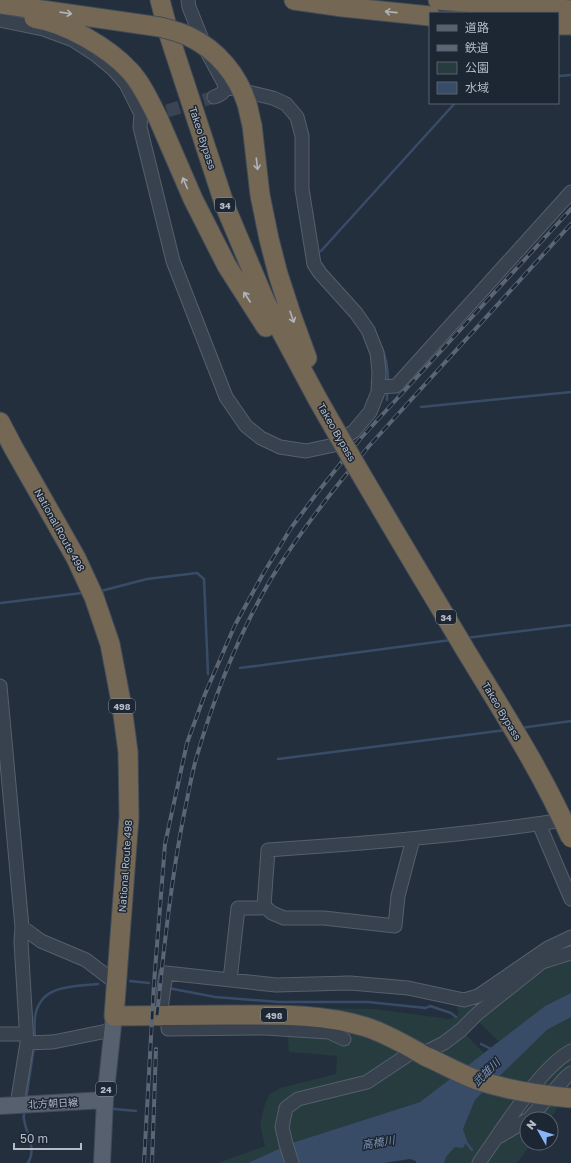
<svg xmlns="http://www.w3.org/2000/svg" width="571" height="1163" viewBox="0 0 571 1163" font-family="'Golos Text','Noto Sans JP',sans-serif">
  <rect width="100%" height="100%" fill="#242f3e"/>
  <path fill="#263c3f" d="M571,935V993L545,1006L499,1042L479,1022L465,1034L484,1053L420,1102L292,1143L248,1163H218L265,1146L260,1124L265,1104L270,1094L280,1088L336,1074L337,1056L289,1052L287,1030L288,1008L375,1009L449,1019L456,1017L459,1013L455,1002Z
    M571,1017V1088L550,1119H527V1143H532L517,1163H444L446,1157L455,1147L475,1100L547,1030Z"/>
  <path fill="#394c67" d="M571,993V1017L547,1030L475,1100L463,1129L467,1141L463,1148L455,1147L446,1157L444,1163H416V1161L410,1159L383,1163H248L292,1143L420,1102L545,1006Z"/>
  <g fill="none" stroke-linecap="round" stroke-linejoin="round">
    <path stroke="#394c67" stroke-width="2.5" d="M558,76L571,75
      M321,251L455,103
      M380,344C386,355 388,369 388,382
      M387,400V391
      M421,407L571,392
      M101,591L147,579L197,573L204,579L208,674
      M1,603L82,593
      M466,638L571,625
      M240,668L451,640
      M521,728L571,721
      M278,759L506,730
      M130,981L149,983
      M168,988L215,997L279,1002H368L426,1008L430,1006L451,1013L456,1017
      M35,1040C35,1032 34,1025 35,1017C40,984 72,987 98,984
      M481,1044L491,1049
      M26,1099L34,1047
      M114,1109L136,1111
      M25,1110C24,1113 23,1116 24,1119C26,1134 37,1148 28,1163
      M465,1141L472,1150"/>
    <path stroke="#3a4453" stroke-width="13" stroke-dasharray="13 6" stroke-linecap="butt" d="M167,111L214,97"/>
    <g stroke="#565f6c" stroke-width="15">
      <path id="minor" d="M188,0L189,7L207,52L225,85C226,92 220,95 214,97
        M0,20L43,29L73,40L96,55L114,70L126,84L141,114L140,127L173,261L226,397L246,426L261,438L280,447L306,451L334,445L354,431L370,412L378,392L379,372L377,353L368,330L356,313L320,273L314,264L302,189V136L297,117L286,104L273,98L226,87
        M378,387L396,386L571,192
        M0,686L22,927L41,941L86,960L116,983
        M539,824L571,899
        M264,906L272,913L284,918H324L395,926L398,896L413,839
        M230,980L238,908H260L264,906L268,850C369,843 470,835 570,819
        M160,1016L166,973L276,985L350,983L408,988L464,1000L478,996L548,948L571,937
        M168,1016V1029L265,1028L329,1032L344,1039
        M0,1034H26
        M27,1043L53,1042L112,1030
        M422,1054L444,1043L461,1030L478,1013L542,962L571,953
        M17,1105L27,1043L21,942L22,927
        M529,1119L566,1077L571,1073
        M500,1136L527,1120
        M292,1163L286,1144L282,1127L286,1108L298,1099L367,1082L415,1050
        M479,1163C486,1152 493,1143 500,1132C518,1107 544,1066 571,1051"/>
    </g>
    <g stroke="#414a57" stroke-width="18">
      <path id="major" d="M0,1106L105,1100
        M102,1163L105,1100L114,1016"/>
    </g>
    <g stroke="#434c59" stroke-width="21">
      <path id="highway" d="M160,0L170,38L225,206L265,301L317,398
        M294,0L343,7L430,16
        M438,0L571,10
        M558,25H571
        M158,118L193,199L227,266L266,327
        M252,125L260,195L269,239L278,274L291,314L307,358
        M0,422L13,447L76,558L94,597L110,644L122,707L128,752L129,817L114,1016C151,1016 189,1015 227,1015C273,1015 321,1013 366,1027C388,1034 407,1046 427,1057"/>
    </g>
    <use href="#minor" stroke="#38414e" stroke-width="13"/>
    <use href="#major" stroke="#56606e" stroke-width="16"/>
    <use href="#highway" stroke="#746855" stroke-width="19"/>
    <g stroke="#5a6575" stroke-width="4">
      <path id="rail" d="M157,1015C164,948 171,880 184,814C188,796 191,777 196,759C214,697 238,635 271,579C300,531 334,489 369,446L571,224
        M144,1163L154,983L165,844L187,743L205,694L235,625L263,574L291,528L317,493L361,438L571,209
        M152,1163L156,1049"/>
    </g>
    <use href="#rail" stroke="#1d2633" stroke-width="2.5" stroke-dasharray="8" stroke-linecap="butt"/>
    <g stroke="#434c59" stroke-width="21" stroke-linecap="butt">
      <path id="highway-bridge" d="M0,4L160,27C171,30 180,32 190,37C217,50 238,75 247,104C249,111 250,118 252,125
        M34,18C66,23 108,47 130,71C142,84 150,102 158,118
        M317,398C365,483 416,567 466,651C503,712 542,772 571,838
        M427,1057C443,1064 460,1074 477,1080C507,1090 539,1095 571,1098"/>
    </g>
    <use href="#highway-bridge" stroke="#746855" stroke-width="19"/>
  </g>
  <defs><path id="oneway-shaft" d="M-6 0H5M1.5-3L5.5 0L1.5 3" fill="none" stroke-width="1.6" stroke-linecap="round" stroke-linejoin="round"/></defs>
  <g stroke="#aeb4bd">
    <use href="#oneway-shaft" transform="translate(391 12) rotate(-174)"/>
    <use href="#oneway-shaft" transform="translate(66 13) rotate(8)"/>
    <use href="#oneway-shaft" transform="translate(257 164) rotate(83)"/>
    <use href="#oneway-shaft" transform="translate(185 183) rotate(-113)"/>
    <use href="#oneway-shaft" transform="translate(247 297) rotate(-123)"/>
    <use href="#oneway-shaft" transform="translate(292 317) rotate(71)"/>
  </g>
  <g text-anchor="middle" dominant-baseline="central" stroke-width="3" stroke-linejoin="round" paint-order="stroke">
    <g fill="#1d2633" stroke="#878f9c" stroke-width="1">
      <rect x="215" y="198" width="20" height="14" rx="3"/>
      <rect x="436" y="610" width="20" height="14" rx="3"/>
      <rect x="109" y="699" width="26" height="14" rx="3"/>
      <rect x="261" y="1008" width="26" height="14" rx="3"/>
      <rect x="96" y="1082" width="20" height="14" rx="3"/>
    </g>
    <g font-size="9" font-weight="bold" fill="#b4bcc9">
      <text x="225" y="205">34</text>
      <text x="446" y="617">34</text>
      <text x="122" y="706">498</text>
      <text x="274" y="1015">498</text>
      <text x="106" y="1089">24</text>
    </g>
    <g font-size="10" fill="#b4bcc9" stroke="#1d2633">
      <text transform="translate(203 138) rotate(72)">Takeo Bypass</text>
      <text transform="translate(337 432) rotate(60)">Takeo Bypass</text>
      <text transform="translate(60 530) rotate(61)">National Route 498</text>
      <text transform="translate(502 711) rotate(59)">Takeo Bypass</text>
      <text transform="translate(125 866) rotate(-86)">National Route 498</text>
      <text transform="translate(53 1103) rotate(-3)">北方朝日線</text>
    </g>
    <g font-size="11" font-style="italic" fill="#7c92b1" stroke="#1d2633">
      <text transform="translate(486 1072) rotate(-45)">武雄川</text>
      <text transform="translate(378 1142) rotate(-9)">高橋川</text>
    </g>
  </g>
  <rect x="429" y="12" width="130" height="92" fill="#1d2633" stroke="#59626f"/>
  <rect x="437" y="25" width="20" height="6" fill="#56606e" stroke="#59626f"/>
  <text x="465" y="32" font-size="12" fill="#b4bcc9">道路</text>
  <rect x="437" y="45" width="20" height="6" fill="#5a6575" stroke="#59626f"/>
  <text x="465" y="52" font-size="12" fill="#b4bcc9">鉄道</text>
  <rect x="437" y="62" width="20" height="12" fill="#263c3f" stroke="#59626f"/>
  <text x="465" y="72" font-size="12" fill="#b4bcc9">公園</text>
  <rect x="437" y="82" width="20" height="12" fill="#394c67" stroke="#59626f"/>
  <text x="465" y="92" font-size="12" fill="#b4bcc9">水域</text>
  <g transform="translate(539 1131) rotate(309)"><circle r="19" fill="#1d2633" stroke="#59626f"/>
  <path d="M0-3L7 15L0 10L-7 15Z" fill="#8ab4f8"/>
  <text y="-6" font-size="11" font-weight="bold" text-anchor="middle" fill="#b4bcc9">N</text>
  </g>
  <path d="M14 1143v6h67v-6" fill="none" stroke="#b4bcc9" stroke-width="2"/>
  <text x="20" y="1143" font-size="12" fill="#b4bcc9" stroke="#1d2633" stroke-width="3" paint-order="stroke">50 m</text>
</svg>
